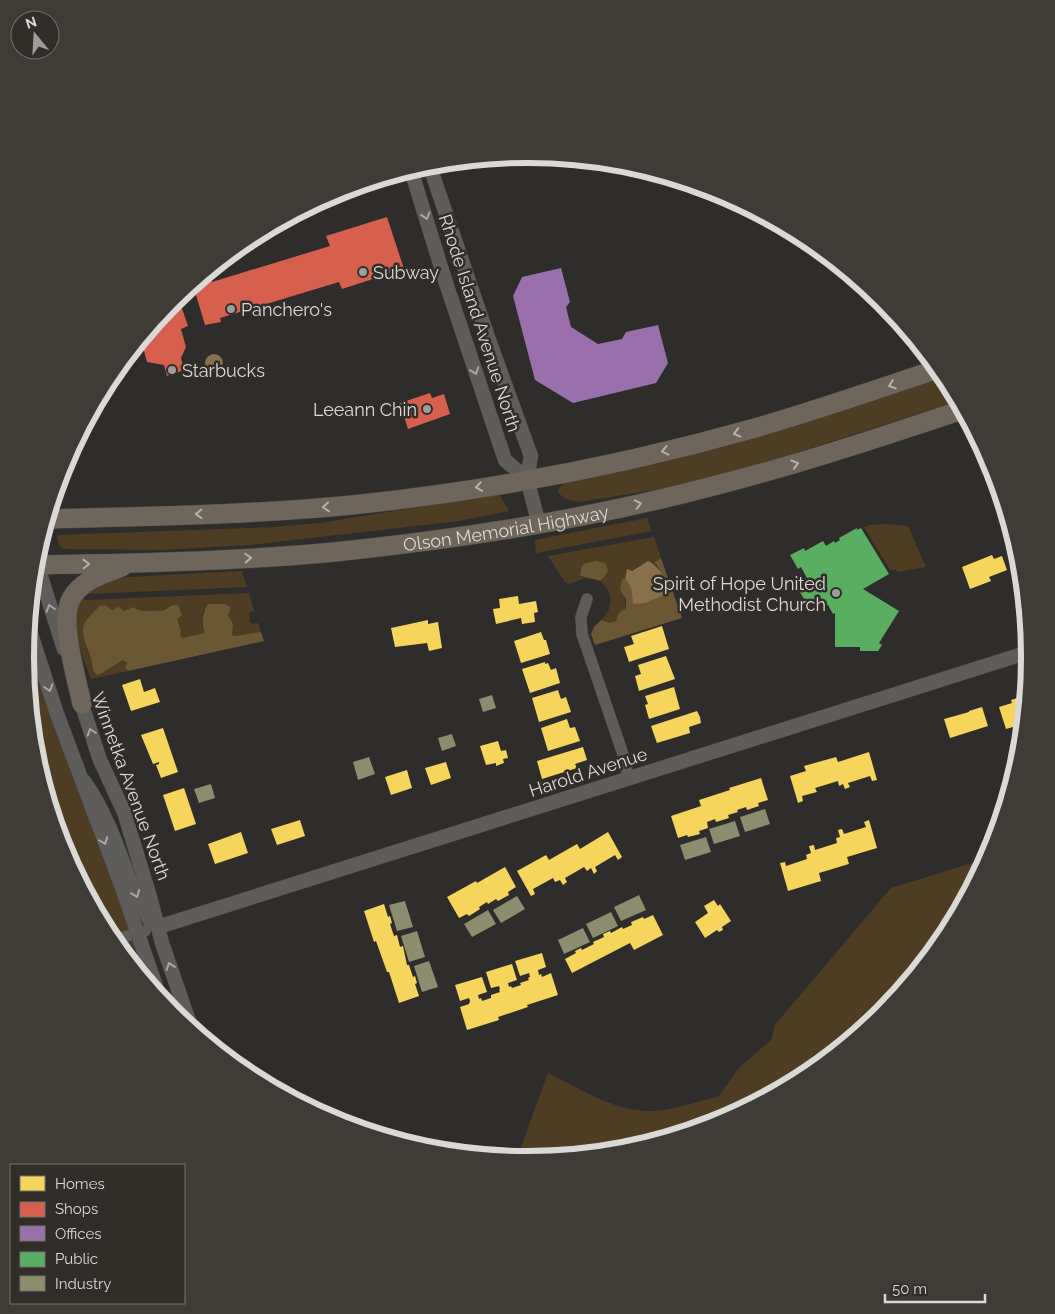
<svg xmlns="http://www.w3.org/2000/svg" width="1055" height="1314" viewBox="0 0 1055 1314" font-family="Raleway,sans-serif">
  <rect width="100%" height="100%" fill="#2f2d2b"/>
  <path fill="#4f3d23" d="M944,376L958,401L777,459L668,488L579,502L566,499L558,493L559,488L565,482L806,421Z
    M499,494L509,511L459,521L250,545L160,550L63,549L59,545L57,535L275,527L320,523Z
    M647,518L652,531L536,553L535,540Z
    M888,524L908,526L926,567L897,572L896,569L890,570L864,527L870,525Z
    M654,537L661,558L654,563L648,561L631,571L627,570L625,579L622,580L626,608L618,614L616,621L609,623L601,620C614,608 614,591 600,581L605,576L580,575L585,578L569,584L565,582L548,556Z
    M242,571L247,587L87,594L89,589L111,578Z
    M249,593L254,610L249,613L250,622L253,624L258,623L261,632L234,636L232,635C233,623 228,615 225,604L218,605L203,611L202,627L206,632C198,636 192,634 184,638L179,636L181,632L172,605L162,611C150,609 145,614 133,607C121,613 112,610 99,606C95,611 90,616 86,621C78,633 88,652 93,663L109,667L123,660L127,663L126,667L128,671L91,679C85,662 62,609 84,599L87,600Z
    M26,644L53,723L121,906L145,979L110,936L63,849L35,755L25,657Z
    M975,862L979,873L945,936L883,1013L806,1075L720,1121L625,1150L527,1159L517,1158L548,1073C583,1090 622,1117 663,1110C682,1107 700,1101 719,1096L738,1069L772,1039L774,1026L891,888Z"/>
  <path fill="#6c5735" d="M661,558L682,618L595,645L591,634L594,627L601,620L609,623L616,621L618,614L626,608V599L620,590L622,579H625L629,584L632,592L666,591L658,567L654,563Z
    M596,561L605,563L608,570L605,576L600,581C593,578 586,579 580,575L582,566L586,563Z
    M208,604H225L231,608L228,615L233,624L232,635L234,636L261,632L264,641L128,671L125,667L127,663L123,660C116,664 103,673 97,675L93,670C94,655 77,637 85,622C89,617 95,611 99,606L105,605L112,610L119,607L124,611L133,607C145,614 150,609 162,611L173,605H178L182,615L177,619L181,632L180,636L184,638C192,634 198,636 205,632C200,623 203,612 208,604Z"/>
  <path fill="#89704d" d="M205 363a9 9 0 1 1 18 0a9 9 0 1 1-18 0Z
    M648,561C659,565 669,583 664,595L645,603L633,604C632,594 632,586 625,579L627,569L632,571Z"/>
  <path fill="#f6d55c" d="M992,555L994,559L1002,556L1007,570L989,577L991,581L970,589L962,567Z
    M518,596L519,604L536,601L538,612L534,613L535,622L522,624L521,618L496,624L493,609L500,608L499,599Z
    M428,620V624L438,622L442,648L429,651L427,643L395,647L391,628Z
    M662,626L669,649L629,662L624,647L634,644L631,636Z
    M541,632L544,640H546L550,654L521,663L514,641Z
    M666,656L675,679L639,691L635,676L641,674L638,665Z
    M545,662V664L548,663L551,670L556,668L560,683L530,693L522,669Z
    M140,679L144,692L155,688L160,702L131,711L122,685Z
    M674,687L680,709L649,719L645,705L648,704L645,696Z
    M558,690L561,699L566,697L571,712L539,722L532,698Z
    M1026,695L1024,717L1021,718L1023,724L1006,729L999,707L1012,703L1011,700Z
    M982,707L988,726L950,738L944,719L969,712V711Z
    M697,711L700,717L701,723L689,727L690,733L657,743L651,726Z
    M567,719L570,728L575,727L580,741L548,751L541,728Z
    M163,728L178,772L161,778L156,765L159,764V762L153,764L141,735Z
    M498,741L501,751L506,750L508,758L503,759L504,763L496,766V763L486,765L480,746Z
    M583,747L587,760L575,764L577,768L542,779L537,761Z
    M869,752L877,780L872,781L870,776L848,783L850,787L845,789L843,784L839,786L838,781L815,788L817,792L802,796L803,801L798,803L790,776L806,771L804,766L836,757L838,762Z
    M446,762L451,778L431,785L425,768Z
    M407,770L412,788L391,795L385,777Z
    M761,778L768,800L758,803L759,806L747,810L746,807L737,810L738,812L728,815L729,818L716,822L715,819L707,822L708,828L699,831L700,834L688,837L687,835L678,838L671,816L701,806L699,800L730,790L729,788Z
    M184,788L196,824L175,831L163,795Z
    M300,820L305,836L277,845L271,829Z
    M869,820L877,848L847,857L849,864L819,873L821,881L788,891L780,863L785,862L786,866L807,859L806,855L811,853L809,846L814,845L815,850L837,843L836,838L840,837L838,830L842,829L844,834L866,827L864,822Z
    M241,832L248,853L215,864L208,844Z
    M608,832L622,857L618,860L615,855L595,867L597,871L594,874L591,868L587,871L584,867L565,878L567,882L563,885L560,880L555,882L553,878L533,889L535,894L531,896L517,871L546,855L549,860L577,844L580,849Z
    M505,867L516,887L508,892L509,895L498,901L496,899L488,904L487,902L479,907L480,909L469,916L467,914L459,918L447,897L476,881L477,883Z
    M714,900L718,906L720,904L731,921L722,927L723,930L719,932L717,930L705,938L695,922L708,913L704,906Z
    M384,904L388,917L390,916L392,923L390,924L394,936L397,935L400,947L403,946L407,965H409L413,977L415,976L417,983L415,984L419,996L399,1003L389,972H387L376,941L374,942L364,911Z
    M653,915L663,935L634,950L630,943L572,973L565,959L576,953L575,951L581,948L582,950L594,944L593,942L604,937L603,934L610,931L611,933L622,927L623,929L632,925L631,922L643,917L644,919Z
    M542,953L546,967L538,970L539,975L541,974L542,977L551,973L558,995L527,1005L528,1007L498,1017L499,1020L467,1030L460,1007L469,1004L470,1001L469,998L460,1001L455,985L482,977L487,992L478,995L479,999L481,998L482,1001L491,998V995L500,992L499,990L500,989L499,986L491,988L486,972L512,964L517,980L508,983L509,987L511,986L512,988L521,985L520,983L529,980L528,978L530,977L529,973L520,976L515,961Z"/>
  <path fill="#d6604d" d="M387,217L404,269L342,289L339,282L220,318L221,322L205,325L193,285L209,272L212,282L330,246L326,236Z
    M178,297L188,326L181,329L186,347L181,358L184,370L167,376L164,365L147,362L141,340Z
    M430,393L432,398L444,394L450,414L408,429L400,403Z"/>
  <path fill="#9970ab" d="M561,268L570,302L566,307L571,327L598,344L622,339L626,332L658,325L668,363L656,383L573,403L535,380L513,296L522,277Z"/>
  <path fill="#5aae61" d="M335,193L337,199L306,209V208Z
    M857,528V530L861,528L889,574L863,589L899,611L879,643L882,645L878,651H860V647H835V613L833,614L828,605H821L817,598L807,604L797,587L808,580L801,567L798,569L790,555L804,548L805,551L823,541L826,546L834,541L835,543L840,540L839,538Z"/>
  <path fill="#8c8c6e" d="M492,695L496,708L483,712L479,699Z
    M452,734L456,746L442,751L438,738Z
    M369,757L375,774L358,780L353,762Z
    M211,784L215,798L199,803L194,789Z
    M765,809L770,824L745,832L740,817Z
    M735,821L740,836L714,844L709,829Z
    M706,837L711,852L685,860L680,845Z
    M639,895L646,910L621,921L614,907Z
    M517,896L525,909L501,923L493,910Z
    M405,901L413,927L397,931L389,905Z
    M488,910L496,924L472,937L464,924Z
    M611,912L618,926L593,938L586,924Z
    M583,928L590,942L564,954L558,940Z
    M417,931L425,957L409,962L401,936Z
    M429,961L438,987L422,992L414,966Z"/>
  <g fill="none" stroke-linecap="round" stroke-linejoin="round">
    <g stroke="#4b4946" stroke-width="12">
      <path id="minor" d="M587,599L581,617L582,634L625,760L628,778
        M85,780C115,822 126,872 147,919L151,925L158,927
        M113,940L145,931"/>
    </g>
    <g stroke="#4b4946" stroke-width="15">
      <path id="tertiary" d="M429,164L489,340L531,456L527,479L539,524
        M411,170L445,280L505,460L527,479
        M35,558L64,649
        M28,625L57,714L120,882L160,998
        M79,696L100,760L124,812L150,897L162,943L191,1027
        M158,927L1029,652"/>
    </g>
    <g stroke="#4b4946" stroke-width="20">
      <g id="trunk">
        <path d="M47,519C148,516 251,515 352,505C488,491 624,465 755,428C817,410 877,389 938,369"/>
        <path id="s1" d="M34,565C67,564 101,564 134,563C210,561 286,558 362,549C481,536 601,516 717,485C800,464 881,437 962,410"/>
        <path d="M82,704C77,680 59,620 71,599C81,580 104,574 122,567"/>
      </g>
    </g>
    <use href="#minor" stroke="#5e5d5b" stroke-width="11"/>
    <use href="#tertiary" stroke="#5e5d5b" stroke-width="14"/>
    <use href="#trunk" stroke="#6e665b" stroke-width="19"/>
  </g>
  <defs><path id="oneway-chevron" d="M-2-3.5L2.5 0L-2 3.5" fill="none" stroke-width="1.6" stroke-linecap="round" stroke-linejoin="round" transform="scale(1.25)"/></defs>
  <g stroke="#a9a7a5">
    <use href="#oneway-chevron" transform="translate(426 216) rotate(73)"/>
    <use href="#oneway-chevron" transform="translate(475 371) rotate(71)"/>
    <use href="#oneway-chevron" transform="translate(50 608) rotate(-108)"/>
    <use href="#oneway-chevron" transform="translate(49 688) rotate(72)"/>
    <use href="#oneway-chevron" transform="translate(91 732) rotate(-108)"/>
    <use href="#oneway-chevron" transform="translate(104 841) rotate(69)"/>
    <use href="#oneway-chevron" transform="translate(136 894) rotate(69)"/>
    <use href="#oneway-chevron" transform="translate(170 966) rotate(-109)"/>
  </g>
  <g stroke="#b5b1ab">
    <use href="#oneway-chevron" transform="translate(892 385) rotate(161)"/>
    <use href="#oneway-chevron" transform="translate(737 433) rotate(165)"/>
    <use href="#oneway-chevron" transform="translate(665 451) rotate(167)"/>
    <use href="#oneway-chevron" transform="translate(795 464) rotate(-17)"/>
    <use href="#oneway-chevron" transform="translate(479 487) rotate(171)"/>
    <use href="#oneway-chevron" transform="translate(638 504) rotate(-12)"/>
    <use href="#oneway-chevron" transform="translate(326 507) rotate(175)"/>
    <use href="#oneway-chevron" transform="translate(199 514) rotate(178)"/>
    <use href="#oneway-chevron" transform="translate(248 558) rotate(-3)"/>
    <use href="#oneway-chevron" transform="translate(86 564) rotate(-1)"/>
  </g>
  <g fill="#9f9d9a" stroke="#312e29" stroke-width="2">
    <circle cx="363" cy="272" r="5"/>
    <circle cx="231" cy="309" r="5"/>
    <circle cx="172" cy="370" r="5"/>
    <circle cx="427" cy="409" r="5"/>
    <circle cx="836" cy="593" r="5"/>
  </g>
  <g text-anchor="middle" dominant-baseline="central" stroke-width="5" stroke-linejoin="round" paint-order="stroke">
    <g font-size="18" fill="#dbd9d6" stroke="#312e29" text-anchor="start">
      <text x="373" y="272">Subway</text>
      <text x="241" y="309">Panchero's</text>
      <text x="182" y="370">Starbucks</text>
      <text x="417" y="409" text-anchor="end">Leeann Chin</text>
      <text x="826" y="583" text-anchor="end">Spirit of Hope United<tspan x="826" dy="21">Methodist Church</tspan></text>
    </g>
    <g font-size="18" fill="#dbd9d6" stroke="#312e29">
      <text transform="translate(480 323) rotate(72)">Rhode Island Avenue North</text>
      <text stroke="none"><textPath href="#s1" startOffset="474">Olson Memorial Highway</textPath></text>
      <text transform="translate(588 772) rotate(-18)">Harold Avenue</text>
      <text transform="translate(131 786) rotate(70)">Winnetka Avenue North</text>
    </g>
  </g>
  <path d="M0 0H1055V1314H0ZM527 163H528A493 493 0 0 1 1021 656V658A493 493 0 0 1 528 1151H527A493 493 0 0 1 34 658V656A493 493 0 0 1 527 163Z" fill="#3f3c37" fill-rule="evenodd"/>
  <path fill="none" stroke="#dbd9d6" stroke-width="6" d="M527 163H528A493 493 0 0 1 1021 656V658A493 493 0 0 1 528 1151H527A493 493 0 0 1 34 658V656A493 493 0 0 1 527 163Z"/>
  <rect x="10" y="1164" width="175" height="140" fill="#312e29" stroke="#75726e"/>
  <rect x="20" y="1176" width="25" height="15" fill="#f6d55c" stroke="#75726e"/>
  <text x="55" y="1189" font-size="15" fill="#dbd9d6">Homes</text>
  <rect x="20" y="1202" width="25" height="15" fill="#d6604d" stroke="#75726e"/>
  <text x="55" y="1214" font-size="15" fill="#dbd9d6">Shops</text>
  <rect x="20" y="1226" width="25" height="15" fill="#9970ab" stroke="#75726e"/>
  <text x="55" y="1239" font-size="15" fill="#dbd9d6">Offices</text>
  <rect x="20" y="1252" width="25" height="15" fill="#5aae61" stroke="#75726e"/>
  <text x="55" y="1264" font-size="15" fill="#dbd9d6">Public</text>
  <rect x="20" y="1276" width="25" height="15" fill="#8c8c6e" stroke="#75726e"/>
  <text x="55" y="1289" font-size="15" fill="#dbd9d6">Industry</text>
  <g transform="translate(35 35) rotate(342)"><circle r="24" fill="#312e29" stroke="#75726e"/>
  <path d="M0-4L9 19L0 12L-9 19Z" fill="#9f9d9a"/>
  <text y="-8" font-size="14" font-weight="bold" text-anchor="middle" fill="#dbd9d6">N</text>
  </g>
  <path d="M885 1294v8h100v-8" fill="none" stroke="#dbd9d6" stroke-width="2.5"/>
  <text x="892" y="1294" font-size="15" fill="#dbd9d6" stroke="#312e29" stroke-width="4" paint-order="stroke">50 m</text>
</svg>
